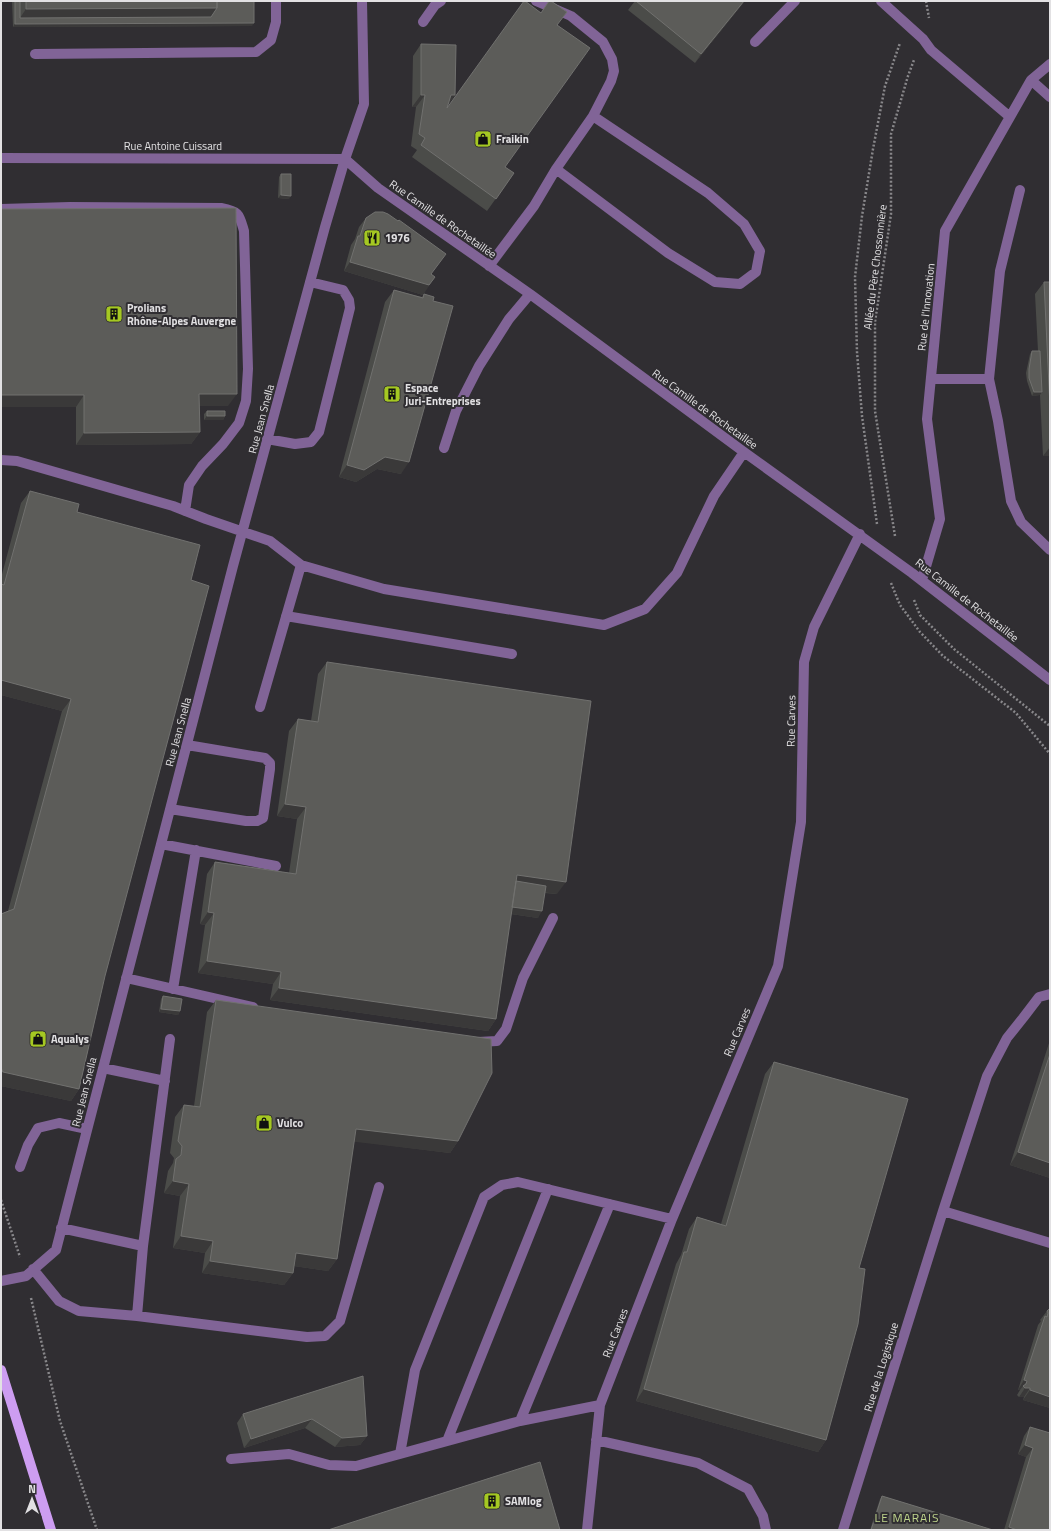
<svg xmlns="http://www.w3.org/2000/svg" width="1051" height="1531" viewBox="0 0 1051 1531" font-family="'Titillium Web',sans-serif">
  <rect width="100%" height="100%" fill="#302e32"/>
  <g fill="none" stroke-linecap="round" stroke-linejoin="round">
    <path stroke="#88878a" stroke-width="2.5" stroke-dasharray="2 2" stroke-linecap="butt" d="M926,1L929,18
      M877,524L862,416L857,352L855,277L862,216L873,149L885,86L900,43
      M895,536L875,411V322L891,214V134L908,76L914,60
      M891,583L900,605L920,632L943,656L1016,713L1050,754
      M914,600L920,615L954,649L1050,726
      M1,1200L20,1257
      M31,1298L60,1421L97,1530"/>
    <path stroke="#816497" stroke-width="10" d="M881,1L923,39L931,50L1010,117
      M423,22L435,5L441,1
      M755,42L795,1
      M35,54L256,52L271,40L276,22V1
      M1031,80L1050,97
      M1,158L345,159
      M345,159L378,188L530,294L744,452L912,573L1050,680
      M556,169L668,253L715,282L740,284L756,272L760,251L744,224L708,193L593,116
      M1020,190L1000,271L989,379L998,421L1011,501L1021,522L1050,550
      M1,209L70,207L221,208C240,212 239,214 244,231L248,369L246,401L239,423L223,444L202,466L189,485L185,511
      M489,266L534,206L556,169L593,116L611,81L614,71L612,59L603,42L571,16L536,1
      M931,379H989
      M267,439L295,444L311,442L319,432L350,308L349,300L343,290L310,282
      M444,448L456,411L479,366L509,319L530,294
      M1,460L17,461L173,506L206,519L270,541L301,565L384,589L604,625L645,609L677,573L714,496L744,452
      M922,580L940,519L927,419L945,231L1031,80L1050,64
      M286,616L512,654
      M260,707L301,565
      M170,809L246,821H257L263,818L270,769V763L265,758L187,745
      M161,844L276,866
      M126,978L253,1007
      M173,989L196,850
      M170,1039L143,1246L137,1316L307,1337L325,1336L340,1321L379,1187
      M478,1042L497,1041L506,1029L523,978L553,918
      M103,1068L165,1081
      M20,1167L28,1145L38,1128L59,1123L87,1129
      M943,1211L1050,1243
      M61,1228L143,1246
      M33,1269L59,1301L79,1311L137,1316
      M1,1281L26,1276L56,1250L233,566L325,227L345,159L364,104L362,1
      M520,1421L610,1204
      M596,1440L698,1463L748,1489L763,1516L766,1530
      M447,1441L548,1189
      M400,1454L415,1370L484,1197L502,1185L518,1182L672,1219
      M231,1459L289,1454L329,1465L356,1466L520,1421L600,1405
      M587,1530L600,1405L672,1219L778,966L801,822L804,662L814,627L860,534
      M843,1530L943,1211L987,1076L1007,1038L1023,1018L1039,997L1050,994"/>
    <path stroke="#cd9df1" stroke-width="10" d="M1,1370L51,1530"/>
  </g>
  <path fill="#4b4c49" d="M12,1H254L252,26L13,27Z
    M635,1H745L695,63L628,10Z
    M558,25L505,167L514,173L487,211L412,157L417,150L411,146L416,107H412L413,56L421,44L455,95L447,106V108Z
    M281,174L289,199L278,198L279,177Z
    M1,209L228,406H199L200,432L191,444L76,445V407Z
    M366,218L432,274L423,295L344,271L351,245L355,239L359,227Z
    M1044,282H1050V456H1043L1040,395L1032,396L1027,381L1026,373L1030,354L1032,351H1038L1035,294Z
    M394,290L422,297L424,294L433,301L401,474L377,469L356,482L339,477L385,302Z
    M207,411L225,416L223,420H204V414Z
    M30,491L77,512L191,580L105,976L79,1089L71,1101L1,1086V914L8,911L62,711L1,695V578L21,503Z
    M327,662L557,894L545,893L538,918L511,914L496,1019L488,1031L270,1000L273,984L198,973L205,925L200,924L207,874L215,862L289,873L297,819L277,816L289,731L298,719L311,721L318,674Z
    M163,996L180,1011L178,1015L159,1012L161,999Z
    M216,1000L458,1141L450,1153L354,1141L337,1259L328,1271L294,1266L293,1273L284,1285L202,1273L205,1253L173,1248L180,1196L164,1193L168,1171L173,1163L174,1158L170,1153L175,1117L184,1105L194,1106L207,1012Z
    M1050,1040V1178L1010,1165Z
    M774,1062L859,1268L826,1440L818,1452L636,1401L676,1264L681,1255L689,1229L697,1217L721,1224L765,1074Z
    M1050,1308V1408L1023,1400L1024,1397H1019L1017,1395L1020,1390H1018L1038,1325L1041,1321L1040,1320L1047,1311Z
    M363,1376L367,1436L360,1445L335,1447L305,1428L244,1448L237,1423L243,1414Z
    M1030,1427L1050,1530H1004L1026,1457L1018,1454L1024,1436Z
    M882,1496L993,1530H870L880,1499Z"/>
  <path fill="#3a3939" d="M744,1H745L695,63L701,54Z
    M217,8L209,20L18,21L26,9Z
    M254,23L252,26L13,27L15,24Z
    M421,95H425L416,107H412Z
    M451,95H455L446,107Z
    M281,195L291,196L289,199L278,198Z
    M350,262L435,277L423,295L344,271Z
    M1034,392H1042L1040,395L1032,396Z
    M199,394H237L228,406H191Z
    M1,395H84L76,407H1Z
    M207,416H225L223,420H204Z
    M200,432L191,444L76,445L84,433Z
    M1050,447V456H1043Z
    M385,457L409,462L401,474L377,469L356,482L339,477L347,465Z
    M1,680L71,699L62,711L1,695Z
    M285,804L306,807L297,819L277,816Z
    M517,875L566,882L557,894L512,888Z
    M510,907L542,911L538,918L505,913Z
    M208,912L214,913L205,925L200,924Z
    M207,961L281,972L273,984L198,973Z
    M279,988L496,1019L488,1031L270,1000Z
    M161,1009L180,1011L178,1015L159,1012Z
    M3,1072L79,1089L71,1101L1,1086V1075Z
    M356,1129L458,1141L450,1153L348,1141Z
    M1018,1152L1050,1163V1178L1010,1165Z
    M173,1181L189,1184L180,1196L164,1193Z
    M181,1236L213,1241L205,1253L173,1248Z
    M296,1253L337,1259L328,1271L287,1265Z
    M210,1261L293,1273L284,1285L202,1273Z
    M1024,1380L1027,1381L1020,1390H1018Z
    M1025,1388H1030L1024,1397H1019Z
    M644,1389L826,1440L818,1452L636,1401Z
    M1030,1390L1050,1397V1408L1023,1400Z
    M312,1419L305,1428L244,1448L251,1439Z
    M367,1436L360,1445L335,1447L342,1438Z
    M1025,1445L1033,1448L1026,1457L1018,1454Z
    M1009,1527L1017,1530H1007Z"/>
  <path fill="#5c5c59" stroke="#71716f" d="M15,1H20V18L211,17L217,8V1H254V23L15,24Z
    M26,1H217V8L26,9Z
    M524,1H525L541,13L549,1H551L567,12L557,25L590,48L505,167L514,173L496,199L421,145L425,138L419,134L425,95H421V44L456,45L455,95H451L447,108Z
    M636,1H744L701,54Z
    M281,174H291V196L281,195Z
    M236,208L237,394H199L200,432L84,433V395H1V209Z
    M375,212H383L388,214L398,221L399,220L446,254L431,274L435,277L429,285L350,262L358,236H360L366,218Z
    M1044,282H1050V407Z
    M394,290L423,298L424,294L434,297L433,301L453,306L409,462L385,457L364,470L347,465Z
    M1032,351H1040L1042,392H1034L1029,378V369Z
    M207,411H225V416H207Z
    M30,491L79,504L77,512L200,545L191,580L209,586L105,976L79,1089L3,1072L1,1068V914L14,909L71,699L1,680V584L4,585Z
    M327,662L591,701L566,882L517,875L496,1019L279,988L281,972L207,961L214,913L208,912L215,862L296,874L306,807L285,804L298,719L318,722Z
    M516,881L546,886L542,911L512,907Z
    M163,996L182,999L180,1011L161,1009Z
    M216,1000L491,1039L492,1073L458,1141L356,1129L337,1259L296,1253L293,1273L210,1261L213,1241L181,1236L189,1184L173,1181L176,1159L181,1155L182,1146L178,1141L184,1105L200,1107Z
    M1050,1054V1163L1018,1152Z
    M774,1062L908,1099L859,1268L865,1269L858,1324L826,1440L644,1389L684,1252H687L697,1217L726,1226Z
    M1050,1308V1397L1030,1390V1388H1025L1023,1386L1026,1384L1027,1381L1024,1380L1045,1316L1047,1317L1048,1313L1047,1311Z
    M363,1376L367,1436L342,1438L312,1419L251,1439L243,1414Z
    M1030,1427L1050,1433V1530H1017L1009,1527L1033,1448L1025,1445Z
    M540,1462L560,1530H328Z
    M882,1496L993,1530H871Z"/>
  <defs>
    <g id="shop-square" transform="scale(0.9)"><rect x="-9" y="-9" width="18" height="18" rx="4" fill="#a5c822" stroke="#302e32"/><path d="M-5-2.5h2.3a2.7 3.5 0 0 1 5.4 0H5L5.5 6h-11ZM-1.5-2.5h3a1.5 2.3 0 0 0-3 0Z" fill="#111"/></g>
    <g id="restaurant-square" transform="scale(0.9)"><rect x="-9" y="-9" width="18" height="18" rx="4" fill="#a5c822" stroke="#302e32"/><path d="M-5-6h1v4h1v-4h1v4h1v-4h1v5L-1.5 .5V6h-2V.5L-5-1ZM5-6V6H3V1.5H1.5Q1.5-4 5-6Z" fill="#111"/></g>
    <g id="building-square" transform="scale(0.9)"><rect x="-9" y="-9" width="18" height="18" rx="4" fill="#a5c822" stroke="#302e32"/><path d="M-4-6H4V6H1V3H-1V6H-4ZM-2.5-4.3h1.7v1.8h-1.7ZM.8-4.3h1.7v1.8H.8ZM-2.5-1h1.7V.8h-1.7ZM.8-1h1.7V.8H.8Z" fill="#111"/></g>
  </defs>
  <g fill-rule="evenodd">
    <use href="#shop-square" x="483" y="139"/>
    <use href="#restaurant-square" x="372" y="238"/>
    <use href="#building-square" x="114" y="314"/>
    <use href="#building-square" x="392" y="394"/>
    <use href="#shop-square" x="38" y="1039"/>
    <use href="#shop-square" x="264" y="1123"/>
    <use href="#building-square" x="492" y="1501"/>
  </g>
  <g text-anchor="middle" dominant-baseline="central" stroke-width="4" stroke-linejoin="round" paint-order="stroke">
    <g font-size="11" font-weight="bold" fill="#e2e1e3" stroke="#302e32" text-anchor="start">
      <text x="496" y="139">Fraikin</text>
      <text x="385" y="238">1976</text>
      <text x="127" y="308">Prolians<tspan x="127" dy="13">Rhône-Alpes Auvergne</tspan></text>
      <text x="405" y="388">Espace<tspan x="405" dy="13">Juri-Entreprises</tspan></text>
      <text x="51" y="1039">Aqualys</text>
      <text x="277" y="1123">Vulco</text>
      <text x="505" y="1501">SAMlog</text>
    </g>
    <g font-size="11" fill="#e2e1e3" stroke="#302e32">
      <text x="173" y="146">Rue Antoine Cuissard</text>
      <text transform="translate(443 219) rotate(35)">Rue Camille de Rochetaillée</text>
      <text transform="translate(875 267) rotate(-83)">Allée du Père Chossonnière</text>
      <text transform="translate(926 307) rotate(-84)">Rue de l'Innovation</text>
      <text transform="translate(705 409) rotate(36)">Rue Camille de Rochetaillée</text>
      <text transform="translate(261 419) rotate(-75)">Rue Jean Snella</text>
      <text transform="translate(967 600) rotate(38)">Rue Camille de Rochetaillée</text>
      <text transform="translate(791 721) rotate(-89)">Rue Carves</text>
      <text transform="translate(178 732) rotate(-75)">Rue Jean Snella</text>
      <text transform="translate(737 1032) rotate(-67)">Rue Carves</text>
      <text transform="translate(84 1092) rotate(-76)">Rue Jean Snella</text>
      <text transform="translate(615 1333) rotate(-69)">Rue Carves</text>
      <text transform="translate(881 1367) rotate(-73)">Rue de la Logistique</text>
    </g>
    <g font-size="12" letter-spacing="1" fill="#c0d68c" stroke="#302e32">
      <text x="907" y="1517">LE MARAIS</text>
    </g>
  </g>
  <rect width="1051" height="1531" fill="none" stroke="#e2e1e3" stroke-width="4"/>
  <g transform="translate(32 1499)" stroke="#302e32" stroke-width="3" paint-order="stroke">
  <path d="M0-3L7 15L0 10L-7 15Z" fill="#e2e1e3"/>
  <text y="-6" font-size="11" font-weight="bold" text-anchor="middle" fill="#e2e1e3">N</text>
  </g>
</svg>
